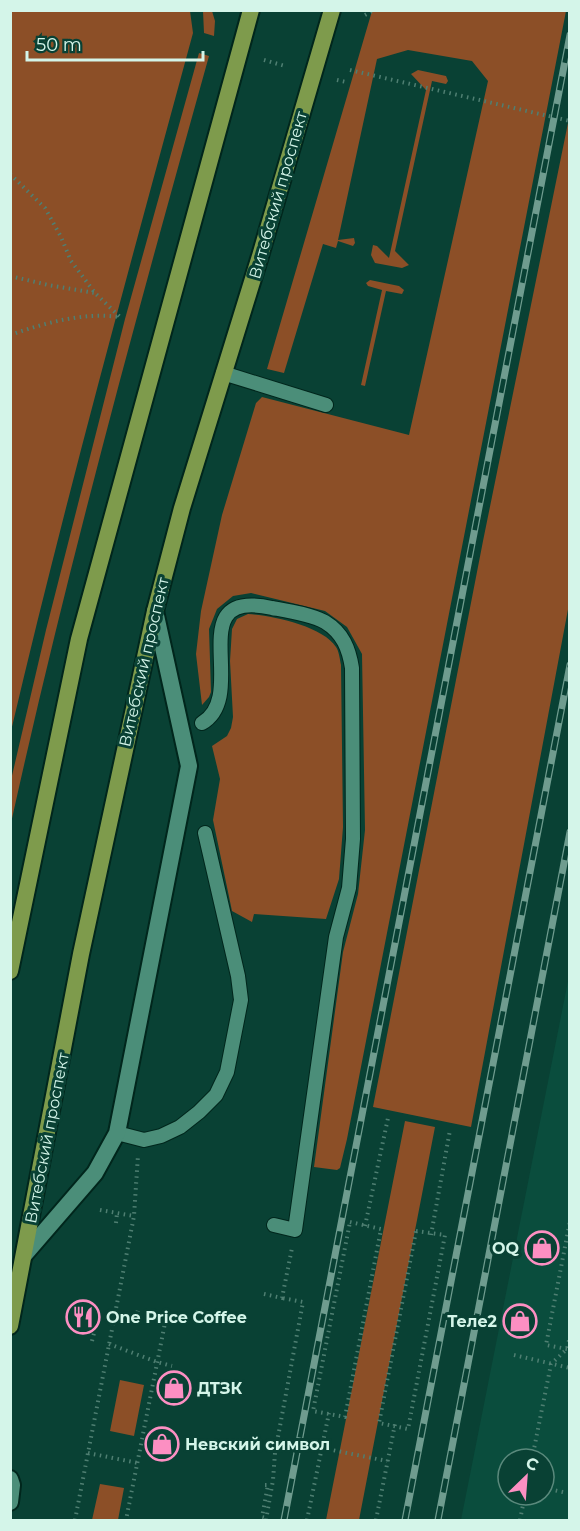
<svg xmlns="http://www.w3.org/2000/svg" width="580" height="1531" viewBox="0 0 580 1531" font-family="Montserrat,sans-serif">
  <rect width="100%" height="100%" fill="#094134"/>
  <path fill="#0a4d3d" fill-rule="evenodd" d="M569,976V1520H461ZM508,1459H544V1495H508Z"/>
  <path fill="#8c4f27" d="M11,10L190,11L193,33C130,265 66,497 11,731Z
    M203,11H212L215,21L214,36L204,33Z
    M372,11H566L347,1139L340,1168L337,1170L314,1167L343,952L358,894L365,830L362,654L347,627L325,611L251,593L233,596L217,609L209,629L211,692L209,697L202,705L196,654L201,611L222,515L256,403L262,397L409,435L488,81L472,61L408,50L377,59L338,240L354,238L355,243L353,246L338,241L336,248L323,244L284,373L267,369Z
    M199,53L209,56C138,310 68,565 11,823V780L46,630L125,319Z
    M418,70L446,76L448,81L446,84L432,81L395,251L409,265L402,268L375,263L371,255L373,245L377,246L389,258L426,90L411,74Z
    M569,118V604L471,1127L373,1107L483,541Z
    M370,280L399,286L404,290L402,294L386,291L365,386L361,385L382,290L368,286L366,283Z
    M248,614C271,615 323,626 336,647C339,651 340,660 341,665L343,827L339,879L326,919L254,914L252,922L232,911L213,820L220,779L212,746L227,736L231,728L233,717L230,661L232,629L237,619Z
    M405,1121L435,1127L359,1520H326Z
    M120,1380L144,1385L134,1436L110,1431Z
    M100,1484L124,1488L118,1520H92Z"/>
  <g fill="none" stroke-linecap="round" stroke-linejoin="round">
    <g stroke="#01261c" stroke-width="16">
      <path id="service" d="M223,373L326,405
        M202,723C251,695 179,587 272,608C289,611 310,614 325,622C343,633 349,649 352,668L353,839L349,888L336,937L295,1230L274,1225
        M117,1133L144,1140L161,1136L180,1127L199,1112L216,1095L227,1072L241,1000L238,976L205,833"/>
    </g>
    <g stroke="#01261c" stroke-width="20">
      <path id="minor" d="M25,1254L95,1173L117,1133L189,766L155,611
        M10,1479L12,1485L10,1502"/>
    </g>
    <g stroke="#01261c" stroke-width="20">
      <path id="primary" d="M10,971L79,639L251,10
        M10,1326L81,954L155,611L182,508L260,256L332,10"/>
    </g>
    <path stroke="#4f7f72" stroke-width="4" stroke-dasharray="1.5 4.5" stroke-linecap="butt" d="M365,15L374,10
      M264,60L285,66
      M350,70L570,121
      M337,80L346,82
      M10,174L45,208L61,237L71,261L95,293L120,317
      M10,276L48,285L95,293
      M10,335C45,323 83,312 119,317
      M100,1210L134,1216
      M350,1222L381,1229L345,1417L313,1411Z
      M116,1223L117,1213
      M365,1226L388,1118
      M416,1231L445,1235L408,1429L379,1423Z
      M431,1235L450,1130
      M264,1294L282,1298L292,1248
      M115,1313L165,1323L126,1520
      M136,1318L138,1310
      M92,1341L94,1333
      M109,1344L157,1362L172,1366
      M567,1349L546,1345L570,1221
      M514,1355L570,1368
      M322,1448L387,1461
      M88,1453L138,1463
      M532,1459L551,1364L567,1349L570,1336
      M265,1485H268L262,1517L266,1518
      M544,1488L567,1493
      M75,1520L134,1216L138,1155
      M266,1520L273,1480L275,1453L303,1302L282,1298
      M307,1520L329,1413
      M376,1520L395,1424
      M520,1520L525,1495"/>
    <use href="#service" stroke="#4b8e79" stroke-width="14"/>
    <use href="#minor" stroke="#4b8e79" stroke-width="16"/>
    <use href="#primary" stroke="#7e9b4c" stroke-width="16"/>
    <g stroke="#6f9c8f" stroke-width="7">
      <path id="rail" d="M284,1520L570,35
        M405,1520L570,665
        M438,1520L570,832"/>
    </g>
    <use href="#rail" stroke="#094134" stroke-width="4.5" stroke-dasharray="14" stroke-linecap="butt"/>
  </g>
  <defs>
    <g id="shop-ring" transform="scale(1.725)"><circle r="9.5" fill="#094134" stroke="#fc8fc2" stroke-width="1.5"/><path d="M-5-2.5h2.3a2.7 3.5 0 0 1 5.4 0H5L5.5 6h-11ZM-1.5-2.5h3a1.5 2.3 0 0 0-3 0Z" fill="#fc8fc2"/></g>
    <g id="restaurant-ring" transform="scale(1.725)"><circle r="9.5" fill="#094134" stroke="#fc8fc2" stroke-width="1.5"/><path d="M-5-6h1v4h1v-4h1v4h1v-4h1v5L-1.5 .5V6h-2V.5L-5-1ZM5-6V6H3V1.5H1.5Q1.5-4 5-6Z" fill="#fc8fc2"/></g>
  </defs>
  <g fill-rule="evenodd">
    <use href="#shop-ring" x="542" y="1248"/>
    <use href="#restaurant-ring" x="83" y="1317"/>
    <use href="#shop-ring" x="520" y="1321"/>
    <use href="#shop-ring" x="174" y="1388"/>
    <use href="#shop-ring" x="162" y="1444"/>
  </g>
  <g text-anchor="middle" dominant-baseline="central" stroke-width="6" stroke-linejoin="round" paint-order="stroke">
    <g font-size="16" fill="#d4f5e9" stroke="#094134">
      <text transform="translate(278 195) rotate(-74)">Витебский проспект</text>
      <text transform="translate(144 662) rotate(-77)">Витебский проспект</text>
      <text transform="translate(47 1138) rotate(-79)">Витебский проспект</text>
    </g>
    <g font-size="16" font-weight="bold" fill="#d4f5e9" stroke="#094134" text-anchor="start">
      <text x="519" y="1248" text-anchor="end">OQ</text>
      <text x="106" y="1317">One Price Coffee</text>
      <text x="497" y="1321" text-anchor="end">Теле2</text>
      <text x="197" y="1388">ДТЗК</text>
      <text x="185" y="1444">Невский символ</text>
    </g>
  </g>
  <rect width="580" height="1531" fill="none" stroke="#d4f5e9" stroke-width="24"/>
  <g transform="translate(526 1477) rotate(25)"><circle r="28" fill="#094134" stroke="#5a897c" stroke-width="1.5"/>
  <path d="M0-4.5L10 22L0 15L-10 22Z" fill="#fc8fc2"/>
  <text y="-9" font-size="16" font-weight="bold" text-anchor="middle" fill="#d4f5e9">С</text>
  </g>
  <path d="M27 51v9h176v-9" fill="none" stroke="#d4f5e9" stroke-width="3"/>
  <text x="36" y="51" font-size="18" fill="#d4f5e9" stroke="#094134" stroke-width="4.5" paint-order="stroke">50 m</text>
</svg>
